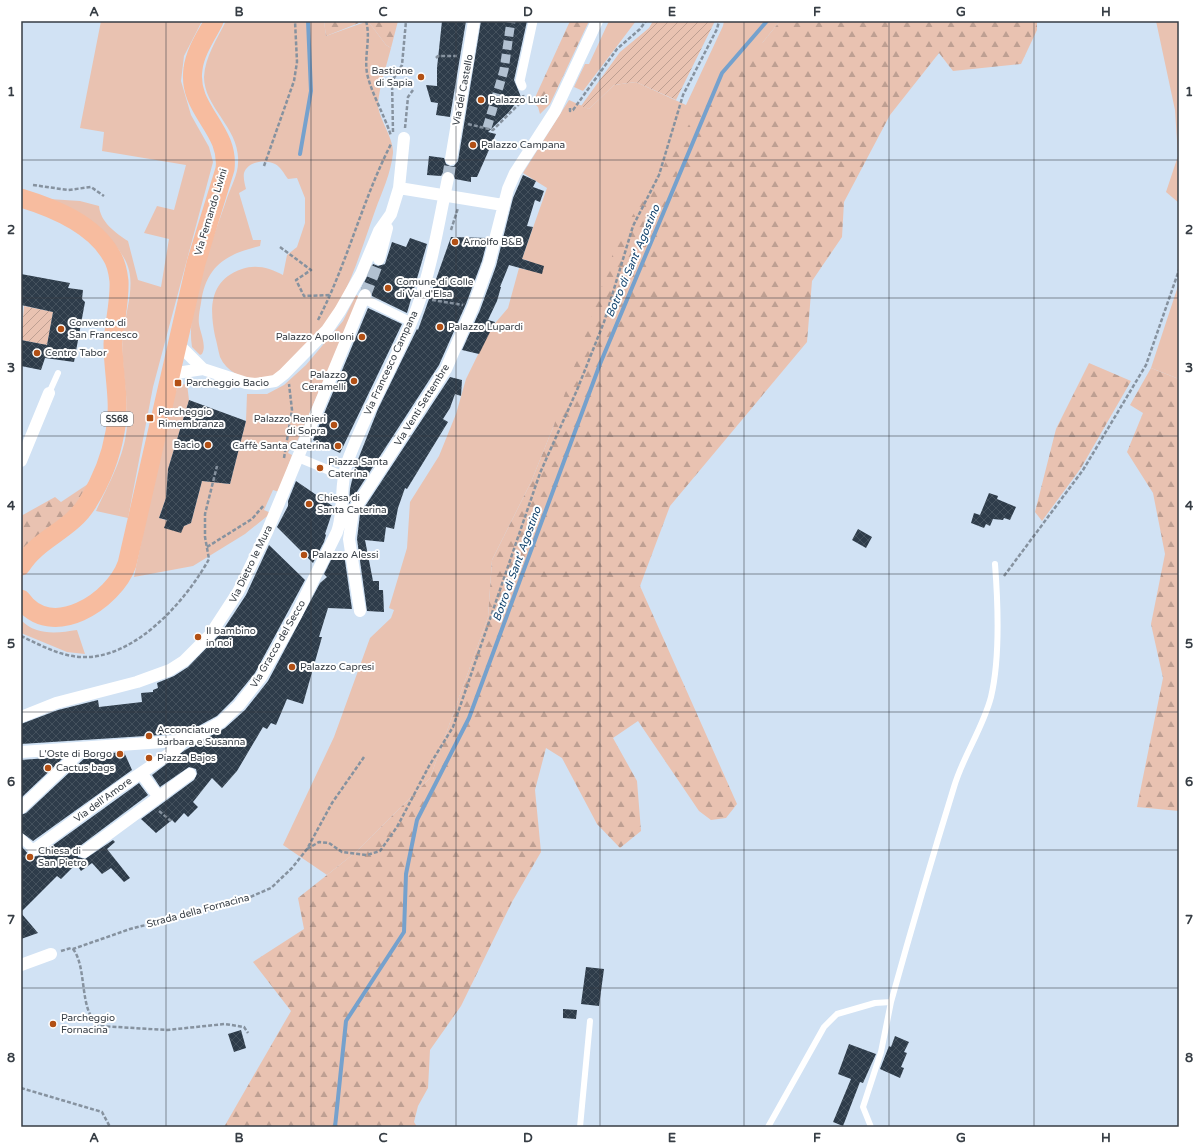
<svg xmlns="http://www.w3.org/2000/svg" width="1200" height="1148" viewBox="0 0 1200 1148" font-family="'Varela Round',sans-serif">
  <defs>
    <pattern id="forest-firs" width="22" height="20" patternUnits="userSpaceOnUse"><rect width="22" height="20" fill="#e9c2b1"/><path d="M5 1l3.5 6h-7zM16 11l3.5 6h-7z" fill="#be9f92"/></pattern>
    <pattern id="garden-furrows" width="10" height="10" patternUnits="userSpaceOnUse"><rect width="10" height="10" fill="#e9c2b1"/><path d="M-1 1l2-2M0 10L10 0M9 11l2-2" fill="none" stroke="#be9f92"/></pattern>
    <pattern id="building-cross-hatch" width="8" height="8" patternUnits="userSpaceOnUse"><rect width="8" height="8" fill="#2e3c4a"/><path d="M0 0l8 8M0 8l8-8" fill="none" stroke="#44515d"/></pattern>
  </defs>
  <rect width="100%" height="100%" fill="#d1e2f4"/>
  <path fill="#e9c2b1" d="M101,21H202L184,56L181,81L191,115L209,147L213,162L153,387L128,518L96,511C108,485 125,456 127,426C129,394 119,361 124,329C127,305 137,280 124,258C107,228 77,215 49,199L80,201L99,206C100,221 115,233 128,241L138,280L161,287L169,239L144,233L157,206L174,210L186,165L102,151L104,132L80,128Z
    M226,21H324L326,36L368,21L386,45L391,48C387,64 379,88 378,104C378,118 394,138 393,153C391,173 382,192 375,211C359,255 347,303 314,338C306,345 286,370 277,374C257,383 230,379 220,357C218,350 217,343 215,336C209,307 210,280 242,269C256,264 270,268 283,275L287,255L297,247L305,223V198L297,178L288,179C284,174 281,167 275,164C266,159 248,161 244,173C243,178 245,185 246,189L239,193L253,240H261L260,246C226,254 206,266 201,303C200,309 198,317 199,324C200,332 207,346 202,354L200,355L192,347C185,306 214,238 227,198C231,187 238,174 238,163C241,129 204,108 204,77C205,57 217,39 226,21Z
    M609,21H636L583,91L574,87L585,64H589Z
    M724,21H780L763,42L554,425L531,482L492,560L488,617L430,778L356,852L327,875L283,845L334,737L370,638L391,618L394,610L389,608L407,548L410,502L439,456L456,414L466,379L491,328L508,308L519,268L527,270L529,261L522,259L547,188L523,173L569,100L589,109L614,85L636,82L686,105L723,26Z
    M1156,21H1179V203L1166,192L1178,156L1175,110Z
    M1179,283V379L1151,368Z
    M356,295L360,297L296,444L292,442L288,453L292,455L279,492L273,490L264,510L271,513L245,534L193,566L134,577L156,471L174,395L179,385L187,384L189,400L168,469L166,498L159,518L184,526L191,523L202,481L230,484L246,421L247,394H267L284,385L306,365L343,321Z
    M21,620C36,636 58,633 77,630L85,654L67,652L21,633Z"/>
  <path fill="url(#forest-firs)" d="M324,21H364L326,36Z
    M368,21H398L391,48L386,45Z
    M570,21H589L550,104L540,114L538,107L533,102Z
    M780,21H1037V30L1021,64L953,71L939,53L890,115L844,202L842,237L812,281L807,342L670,506L640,586L737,804L726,818L711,820L699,811L638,721L613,738L637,781L641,831L620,848L597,824L562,758L546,748L535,790L541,852L512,902L461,1006L430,1050L428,1088L418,1106L414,1122L417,1127H224L291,1011L253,962L304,929L298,898L356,852L430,778L488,617L492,560L531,482L554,425L618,239L698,110L763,42Z
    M1089,363L1131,381L1081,468L1042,521L1035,512L1056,429Z
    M1151,368L1179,379V811L1137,807L1163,678L1151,624L1165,554L1153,493L1127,452L1143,413L1130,405Z
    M88,484L76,504L69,512L21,550V516L55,497L61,502Z"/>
  <path fill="url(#garden-furrows)" d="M653,21H715L676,100L636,82L614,85L589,109L581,106L620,52L649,28Z
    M24,306L53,312L47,345L21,340Z"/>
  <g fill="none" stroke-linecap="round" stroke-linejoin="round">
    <path stroke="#75a1cd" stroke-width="4" d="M300,154L311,91L308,21
      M335,1127L346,1021L404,932L406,874L417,820L469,718L600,364L722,73L767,21"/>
  </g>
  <path fill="url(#building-cross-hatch)" d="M442,21H466L450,117L436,115L438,103L431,102L426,85L437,86V68Z
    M481,21H527L514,80L521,97L508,113L488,132L496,134L477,177H471V182L455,179L453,173L449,171L443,173L441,176L427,175L429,156L444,158L446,164L450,166H454L458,161Z
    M523,175L536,181L533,187L544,191L540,202L535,200L527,226L533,227L522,259L544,266L542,274L509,265L500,287H501L497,301L488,320L495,322L479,354L462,350L480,310L496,266L513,198Z
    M451,237L488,238L482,261L466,304L439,365L349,504L350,489L355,467L378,409L417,329L418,330Z
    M410,238L427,244L407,313L372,296L371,291L368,288L361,289L373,264L378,266L385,264L392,242L406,247Z
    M21,274L70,283L68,288L83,290L82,299L85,302L74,362L45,358L41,370L21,366V340L47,345L53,312L21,305Z
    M368,308L402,324L340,453L313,440Z
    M450,377L462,380L461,396L455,394L450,408L443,419L448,422L407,489L405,488L398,508L394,529L386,527L384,542L365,540L373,581H379V590H383L384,612L367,611L357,539L360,514Z
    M189,400L246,421L230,484L202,481L191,523L184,526L181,533L164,528L167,520L159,518L166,498L168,469Z
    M296,481L334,507L325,534L326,535L324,542L313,563L277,527L288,506V501Z
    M989,493L998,496L997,499L1016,507L1010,520L1004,518L1003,520L993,519L990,526L986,524L984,528L971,523L974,513L980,515Z
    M858,529L872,537L866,548L852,540Z
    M269,545L305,580L255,673L233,700L217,716L193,729L176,734L21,744V724L58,710L98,700L99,707L142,702L141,693L153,692V690L158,688L157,683L174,676L188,667L221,633L246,595Z
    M335,552L344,554L352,609L328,608L319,637H322L303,704L287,699L276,725L271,723L267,729L263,727L237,771L222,788L212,778L193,802L198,807L188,817L184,813L175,823L172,820L156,833L141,819L194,780L197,774L196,769L189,767L160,787L152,775L185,750L225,728L245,710L268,681L320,583L327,577L324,574Z
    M124,752L132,770L33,841L21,832V815L26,813L88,755Z
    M60,757L62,759L21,798V760Z
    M139,783L148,795L80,846L77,852L78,857L85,859L113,840L115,842L107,849L130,878L124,882L111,868L102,874L92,863L81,871L76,864L61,879L57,876L21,912V846L31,857L38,856Z
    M21,913L38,933L21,939Z
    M586,967L604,969L599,1006L581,1004Z
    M563,1009L577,1010L576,1019L563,1018Z
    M241,1030L246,1048L234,1052L228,1034Z
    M895,1036L909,1042L904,1052L907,1053L901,1067L904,1068L900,1078L880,1069L889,1046L891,1047Z
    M849,1044L876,1054L863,1083L860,1082L843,1126L833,1122L851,1079L838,1074Z"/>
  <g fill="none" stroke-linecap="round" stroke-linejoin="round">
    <path stroke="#b2c1d1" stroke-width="9" stroke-dasharray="9 4.5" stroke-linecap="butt" d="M487,128L504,70L511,21"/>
    <path stroke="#b2c1d1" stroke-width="12" stroke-dasharray="12 6" stroke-linecap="butt" d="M448,178L451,159
      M365,295L379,259"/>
    <path stroke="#86929f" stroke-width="2.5" stroke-dasharray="4 2" stroke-linecap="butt" d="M366,21C371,38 364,55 367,73C371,93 385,116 391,136
      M436,58L438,56H457
      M570,108V111L573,110L617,49L640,29L646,21
      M468,124L493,130L524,99L523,95
      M405,128L408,97L413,90
      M393,132L392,81L402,65L406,21
      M264,166L294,81L297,62L295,21
      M33,185L68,190L91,187L104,196
      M451,230L458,208
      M280,247L311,270L296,280L304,296L330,295
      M432,300L463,305
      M318,320C347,264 362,201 391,144
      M284,458L292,410L289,384
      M207,547L252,519L264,505
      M1004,576L1083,470L1146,365L1179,270
      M21,636C40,645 60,656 81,657C134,660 186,601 209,559L205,537V514L217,466
      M159,811L171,821
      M307,849L319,842L329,843L342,852L367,855L380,851L397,827L429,766L453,727L540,473L577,390L604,322L633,226L659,175L683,95L717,29L719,21
      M73,949C88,968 78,1013 100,1026L167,1030L225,1024L244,1027L248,1033
      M61,951L71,948L73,949L130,929L241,901L271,888L292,868L307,849L332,803L364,757
      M21,1088L102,1112L110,1127"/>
    <path stroke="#fff" stroke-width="6" d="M49,393L58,373
      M580,1127L590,1021
      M768,1127L824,1027L837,1014L875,1003L891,1002C911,930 932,858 954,787C963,756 983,728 991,697C1000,659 998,603 995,564
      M871,1127L863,1107L881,1052L891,1002"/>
    <path stroke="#fff" stroke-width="9" d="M522,86L520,81L533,21
      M364,299L411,322
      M297,457L343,476
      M21,838L34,850"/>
    <path stroke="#fff" stroke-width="12" d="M451,159L474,21
      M399,188L404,138
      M379,259L387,228
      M177,343L203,369
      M170,374L203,369L246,383L256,384L275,381L284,374L327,330L340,311L361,274L379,231L391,214L399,188L503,205
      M21,461L49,393
      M353,511L349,539L360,611
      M340,524L354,510L446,369L473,307L489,263L508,189L515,173L555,111L597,21
      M21,717L56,703L137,682L170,670L184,661L210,635L238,592L267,532L365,295
      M21,752L177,741L196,736L221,722L239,705L261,677L296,615L337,532C345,510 339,486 347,463C366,410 397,361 417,308C432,267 439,221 448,178
      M141,773L158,796
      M21,808L83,749
      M34,850L116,790L175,750L185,740
      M84,852L190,774
      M21,965L51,954"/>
    <path stroke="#f7bc9f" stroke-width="19" d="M21,198C54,208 93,224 111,255C116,262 118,272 119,281C120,302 114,323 113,344C113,373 121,403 115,432C111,456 101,481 88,502C72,530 37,539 21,566
      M21,599C51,642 114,601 127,564L196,263L225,169C230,129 187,110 193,69C195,52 206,36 214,21"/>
  </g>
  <path fill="none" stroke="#363d44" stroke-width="1" stroke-opacity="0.55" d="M166,21V1127M311,21V1127M456,21V1127M600,21V1127M744,21V1127M889,21V1127M1034,21V1127M21,160H1179M21,298H1179M21,436H1179M21,574H1179M21,712H1179M21,850H1179M21,988H1179"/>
  <g fill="#b25015" stroke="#fff" stroke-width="1.5">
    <circle cx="421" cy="77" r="4"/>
    <circle cx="481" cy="100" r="4"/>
    <circle cx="473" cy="145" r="4"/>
    <circle cx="455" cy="242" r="4"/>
    <circle cx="388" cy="288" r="4"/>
    <circle cx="440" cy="327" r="4"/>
    <circle cx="61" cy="329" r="4"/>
    <circle cx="362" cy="337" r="4"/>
    <circle cx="37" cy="353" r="4"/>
    <circle cx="354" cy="381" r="4"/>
    <rect x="174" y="379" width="8" height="8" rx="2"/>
    <rect x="146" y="414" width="8" height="8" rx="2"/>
    <circle cx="334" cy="425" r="4"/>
    <circle cx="208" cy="445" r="4"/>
    <circle cx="338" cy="446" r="4"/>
    <circle cx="320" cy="468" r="4"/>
    <circle cx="309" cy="504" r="4"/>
    <circle cx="304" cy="555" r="4"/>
    <circle cx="198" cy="637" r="4"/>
    <circle cx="292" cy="667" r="4"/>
    <circle cx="149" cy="736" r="4"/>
    <circle cx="120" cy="754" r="4"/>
    <circle cx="149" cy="758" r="4"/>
    <circle cx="48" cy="768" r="4"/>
    <circle cx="30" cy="857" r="4"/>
    <circle cx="53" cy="1024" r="4"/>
  </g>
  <g text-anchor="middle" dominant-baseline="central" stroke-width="4" stroke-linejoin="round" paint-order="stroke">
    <rect fill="#fff" stroke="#72777c" stroke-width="1" x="101" y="412" width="32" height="14" rx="3"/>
    <g font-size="9" font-weight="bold" fill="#363d44">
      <text x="117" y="419">SS68</text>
    </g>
    <g font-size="10" fill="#363d44" stroke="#fff" text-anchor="start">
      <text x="413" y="71" text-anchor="end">Bastione<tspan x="413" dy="12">di Sapia</tspan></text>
      <text x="489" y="100">Palazzo Luci</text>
      <text x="481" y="145">Palazzo Campana</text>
      <text x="463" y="242">Arnolfo B&amp;B</text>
      <text x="396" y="282">Comune di Colle<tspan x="396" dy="12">di Val d'Elsa</tspan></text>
      <text x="69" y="323">Convento di<tspan x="69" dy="12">San Francesco</tspan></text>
      <text x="448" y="327">Palazzo Lupardi</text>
      <text x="354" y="337" text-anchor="end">Palazzo Apolloni</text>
      <text x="45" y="353">Centro Tabor</text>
      <text x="346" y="375" text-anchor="end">Palazzo<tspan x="346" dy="12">Ceramelli</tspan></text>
      <text x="186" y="383">Parcheggio Bacìo</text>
      <text x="158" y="412">Parcheggio<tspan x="158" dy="12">Rimembranza</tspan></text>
      <text x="326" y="419" text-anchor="end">Palazzo Renieri<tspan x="326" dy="12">di Sopra</tspan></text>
      <text x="200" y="445" text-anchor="end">Bacìo</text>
      <text x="330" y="446" text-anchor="end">Caffè Santa Caterina</text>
      <text x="328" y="462">Piazza Santa<tspan x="328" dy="12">Caterina</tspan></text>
      <text x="317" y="498">Chiesa di<tspan x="317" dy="12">Santa Caterina</tspan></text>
      <text x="312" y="555">Palazzo Alessi</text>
      <text x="206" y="631">Il bambino<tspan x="206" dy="12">in noi</tspan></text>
      <text x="300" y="667">Palazzo Capresi</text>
      <text x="157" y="730">Acconciature<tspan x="157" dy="12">barbara e Susanna</tspan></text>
      <text x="112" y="754" text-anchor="end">L'Oste di Borgo</text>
      <text x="157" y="758">Piazza Bajos</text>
      <text x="56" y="768">Cactus bags</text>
      <text x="38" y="851">Chiesa di<tspan x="38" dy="12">San Pietro</tspan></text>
      <text x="61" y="1018">Parcheggio<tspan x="61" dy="12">Fornacina</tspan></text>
    </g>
    <g font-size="10" fill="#363d44" stroke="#fff">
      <text transform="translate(463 90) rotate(-79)">Via del Castello</text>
      <text transform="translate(211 212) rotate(-73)">Via Fernando Livini</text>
      <text transform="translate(391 363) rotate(-65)">Via Francesco Campana</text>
      <text transform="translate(422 405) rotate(-58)">Via Venti Settembre</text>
      <text transform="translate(251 564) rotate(-64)">Via Dietro le Mura</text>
      <text transform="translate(278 644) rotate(-60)">Via Gracco del Secco</text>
      <text transform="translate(103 800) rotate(-36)">Via dell'Amore</text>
      <text transform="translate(198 911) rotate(-15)">Strada della Fornacina</text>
    </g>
    <g font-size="11" font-style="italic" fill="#15456f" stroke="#fff">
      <text transform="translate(633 261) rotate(-67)">Botro di Sant' Agostino</text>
      <text transform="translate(517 564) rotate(-70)">Botro di Sant' Agostino</text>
    </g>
  </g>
  <rect width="1200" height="1148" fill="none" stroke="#ffffff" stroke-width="44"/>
  <rect x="22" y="22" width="1156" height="1104" fill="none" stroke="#363d44" stroke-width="1.5"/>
  <g font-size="13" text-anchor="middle" font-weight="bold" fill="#363d44">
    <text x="94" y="16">A</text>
    <text x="239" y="16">B</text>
    <text x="383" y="16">C</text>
    <text x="528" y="16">D</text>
    <text x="672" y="16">E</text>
    <text x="817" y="16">F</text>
    <text x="961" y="16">G</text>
    <text x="1106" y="16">H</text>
    <text x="11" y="96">1</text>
    <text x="1189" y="96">1</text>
    <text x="11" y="234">2</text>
    <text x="1189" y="234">2</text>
    <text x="11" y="372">3</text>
    <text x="1189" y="372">3</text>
    <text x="11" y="510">4</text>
    <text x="1189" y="510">4</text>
    <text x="11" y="648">5</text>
    <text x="1189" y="648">5</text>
    <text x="11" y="786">6</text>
    <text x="1189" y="786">6</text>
    <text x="11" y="924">7</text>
    <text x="1189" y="924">7</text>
    <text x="11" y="1062">8</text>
    <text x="1189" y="1062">8</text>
    <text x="94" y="1142">A</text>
    <text x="239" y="1142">B</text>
    <text x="383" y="1142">C</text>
    <text x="528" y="1142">D</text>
    <text x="672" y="1142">E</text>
    <text x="817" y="1142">F</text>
    <text x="961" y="1142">G</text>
    <text x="1106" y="1142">H</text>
  </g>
</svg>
